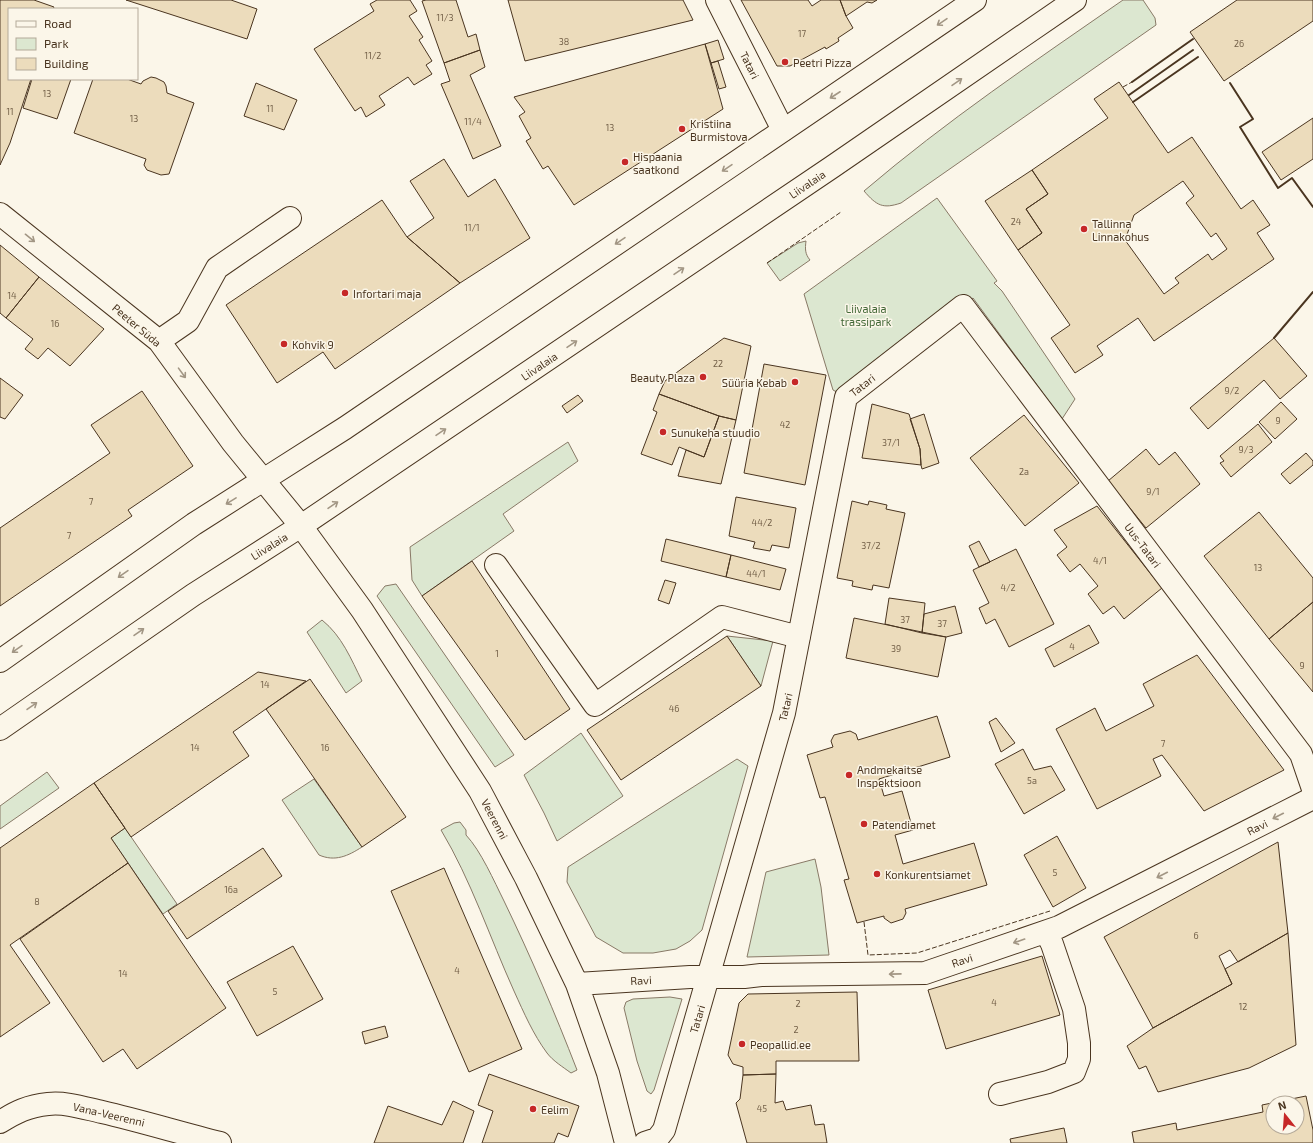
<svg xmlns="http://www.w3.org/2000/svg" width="1313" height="1143" viewBox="0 0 1313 1143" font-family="'Exo 2',sans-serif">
  <rect width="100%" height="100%" fill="#fbf6e9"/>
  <path fill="#dce7d0" stroke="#887966" d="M1123,0H1143L1155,18L1156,25L901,203C883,209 877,206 864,191C946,121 1035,61 1123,0Z
    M937,198L997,281L994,283L1002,291L1075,399L1062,419L973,298L846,397L833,390L804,294Z
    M806,241C805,249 805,254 810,260L780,281L767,263L798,243Z
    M568,442L578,461L503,514L514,531L422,596L412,580L410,547Z
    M396,584L514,755L495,767L377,596L385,586Z
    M322,620C342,636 351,659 362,681L346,693L307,632Z
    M727,636L773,641L761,686Z
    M581,733L623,796L557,841L544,813L524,775Z
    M737,759L748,766L702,930L690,941L676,949L653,953H623L596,937L567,882L568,867Z
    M47,772L59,788L0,829V806Z
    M314,779L362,847C348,856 335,862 319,855L282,800Z
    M460,822L466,830V835C481,851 494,881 504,901C531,957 555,1013 577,1070L571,1073C563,1067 553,1061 547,1053C533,1034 524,1013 514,991C490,938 471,880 441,830L454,823Z
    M125,828L177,904L163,914L111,838Z
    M815,859L821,887L829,955L747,957L766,872Z
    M670,997L682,999L654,1090L651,1094L647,1091L637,1061L624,1008L626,1002L633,999Z"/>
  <path fill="#ecdcbc" stroke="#4a3520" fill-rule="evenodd" d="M0,0H34L54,7L53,9H9V79H31L10,143L0,165Z
    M126,0H231L257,9L247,39Z
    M377,0H410L417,11L409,16L423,37L419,40L432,61L426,65L432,74L414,85L408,77L379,96L385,105L366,117L361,107L355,111L314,49L374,11L370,4Z
    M426,0H456L468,37L476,34L480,50L444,63L422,1Z
    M508,0H683L693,20L525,61Z
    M741,0H808L812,6L821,0H840L846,16L853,28L838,38L839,41L826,49L825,47L790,66H777Z
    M840,0H877L872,3L867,2L846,16Z
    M1237,0H1313V21L1224,81L1190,32Z
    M718,40L724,59L711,63L705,44Z
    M705,44L723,109L574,205L548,166L543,169L526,141L531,138L519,116L525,112L514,97Z
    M480,50L485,67L470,75L501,146L473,159L441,84L450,81L444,63Z
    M718,61L726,87L719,89L711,63Z
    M151,77L156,78L164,82L166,86L167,93L194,103L169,174L161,175L147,170L144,165L146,159L74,133L93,79H127L141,84L143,81Z
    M32,79H71L57,119L23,108Z
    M1119,82L1168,153L1192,137L1241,209L1253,200L1270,225L1257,233L1274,259L1154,341L1138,318L1097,346L1103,355L1075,373L1051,338L1070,325L1018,250L1042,233L1026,209L1048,194L1032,170L1108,118L1094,99ZM1183,181L1194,196L1186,203L1211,237L1216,233L1227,249L1212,260L1208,254L1175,278L1179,283L1164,294L1125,240L1134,215Z
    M256,83L297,100L284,130L244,116Z
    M1313,118V159L1281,180L1262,152Z
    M444,159L468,197L495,179L530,238L460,283L407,237L434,218L410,181Z
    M1032,170L1048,194L1026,209L1042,233L1018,250L985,201Z
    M382,200L407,237L460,283L335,369L323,352L277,383L226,305Z
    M0,245L39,277L6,318L0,313Z
    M39,277L104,329L70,366L48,348L38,359L25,349L33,339L6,318Z
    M724,338L751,346L736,420L719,416L659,394L665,381Z
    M1274,338L1307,376L1280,399L1264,380L1208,429L1190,408Z
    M764,364L826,375L805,485L744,473Z
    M0,378L23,395L5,419L0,417Z
    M142,391L193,466L128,510L132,516L0,606V528L110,453L91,425Z
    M659,394L719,416L704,457L679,447L672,465L641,454L657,412L653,410Z
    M578,395L583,401L567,413L562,406Z
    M1281,402L1297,419L1275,439L1259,422Z
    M872,404L909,414L920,449L921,465L862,458Z
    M924,414L939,463L922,469L921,465L920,449L910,419Z
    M1024,415L1079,483L1025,526L970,458Z
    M719,416L736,420L721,484L678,476L686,450L704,457Z
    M1258,424L1272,442L1231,477L1220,463L1224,461L1220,456Z
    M1146,449L1159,465L1175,452L1200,484L1146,528L1108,481Z
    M1306,453L1313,461V465L1290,484L1281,474Z
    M736,497L796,508L789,548L772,545L770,551L753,548L755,542L729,536Z
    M852,501L868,505L869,501L887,505L886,509L905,513L889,588L873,585L872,590L852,586L853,581L837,578Z
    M1097,506L1162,588L1124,619L1114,606L1103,614L1088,594L1098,586L1080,564L1070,572L1057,555L1067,547L1054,530Z
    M1259,512L1313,578V602L1269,639L1204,556Z
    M666,539L731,555L726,577L661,561Z
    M979,541L990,562L979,567L969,546Z
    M1016,549L1054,624L1009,647L995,619L986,624L979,608L989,603L973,570Z
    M731,555L786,569L780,590L726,577Z
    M472,561L570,709L525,740L422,596Z
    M665,580L676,583L669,604L658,600Z
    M889,598L925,603L922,633L885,624Z
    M1313,602V692L1269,639Z
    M955,606L962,633L946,637L922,633L924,614Z
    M854,618L946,637L938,677L846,658Z
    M1089,625L1099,643L1054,667L1045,649Z
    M727,636L761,686L621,780L587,730Z
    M1197,655L1284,770L1204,811L1162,755L1153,759L1161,776L1097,809L1056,729L1095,708L1106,731L1154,706L1143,684Z
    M258,672L306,681L233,732L249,756L131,837L94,783Z
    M310,679L406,817L362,847L266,709Z
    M937,716L950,757L879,779L884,796L902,791L913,830L895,835L903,864L974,843L987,885L905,909L906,913L903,919L891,923L884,918V916L857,923L844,880L849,879L825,797L820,798L807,755L833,747L831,741L834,735L850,731L856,734L858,740Z
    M996,718L1015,743L1001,752L989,722Z
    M1023,749L1034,770L1051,766L1065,790L1024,814L995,764Z
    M94,783L125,828L111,838L128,863L10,945L50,1003L0,1037V848Z
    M1057,836L1086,888L1053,907L1024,855Z
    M1278,842L1288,933L1238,962L1230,950L1219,956L1232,984L1153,1028L1104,937Z
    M263,848L282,876L187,939L168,911Z
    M128,863L226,1008L137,1069L123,1049L103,1062L20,939Z
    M444,868L522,1049L469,1072L391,891Z
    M1288,933L1296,1045L1249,1068L1158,1092L1146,1066L1139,1069L1127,1046L1153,1028L1232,984L1225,969Z
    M293,946L323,999L257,1036L227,982Z
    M1042,956L1060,1015L946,1049L928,990Z
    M857,992L859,1061H776V1074L743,1075V1067L733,1064L728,1055L739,1003L748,994Z
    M385,1026L388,1037L365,1044L362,1032Z
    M489,1074L579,1106L568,1137L558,1133L554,1143H482L493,1111L478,1105Z
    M776,1074L775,1103L783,1101L786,1110L811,1105L815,1125L824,1124L827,1143H747L736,1103L740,1099L743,1075Z
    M1306,1096L1313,1130V1143H1134L1132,1132L1176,1123L1177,1130L1263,1112L1262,1105ZM1273,1103H1297V1127H1273Z
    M453,1101L474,1111L463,1143H374L388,1106L442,1125Z
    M1064,1128L1067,1143H1011L1010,1139Z"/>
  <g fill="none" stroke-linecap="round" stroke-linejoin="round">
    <g stroke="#4a3520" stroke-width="24">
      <path id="minor" d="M717,0L783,130
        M0,214L159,341L233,443L301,526L362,610L480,791L526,878L577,984L608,1073L626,1143
        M159,341L188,321L217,268L290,218
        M496,565L595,705L722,617L799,637
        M577,984L690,977H744L761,975L925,973L1059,927L1313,798
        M1000,1094L1048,1082L1074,1072L1079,1059V1043L1074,1009L1052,944L1046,932
        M0,1122C16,1112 28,1106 48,1104C66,1102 84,1108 102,1112C141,1121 180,1133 220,1143
        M645,1143L657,1139L664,1130L784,713L846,397L963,306L1301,754L1313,789"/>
    </g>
    <g stroke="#4a3520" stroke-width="24">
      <path id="major" d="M0,661L194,524L345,428L975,0
        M0,729L193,595L301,526L832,167L1075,0"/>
    </g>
    <use href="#minor" stroke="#fbf6e9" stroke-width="22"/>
    <use href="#major" stroke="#fbf6e9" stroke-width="22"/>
    <path stroke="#4a3520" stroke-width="1" stroke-dasharray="5 2" stroke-linecap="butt" d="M1123,87L1132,82
      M767,263L841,212
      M864,922L868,955L917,953L1050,911"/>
    <path stroke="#4a3520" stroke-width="2" d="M1132,82L1193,39
      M1230,83L1253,119L1240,127L1278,188L1292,178L1313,207
      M1129,95L1193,50
      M1133,102L1198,57
      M1274,338L1313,292"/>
  </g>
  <defs><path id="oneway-shaft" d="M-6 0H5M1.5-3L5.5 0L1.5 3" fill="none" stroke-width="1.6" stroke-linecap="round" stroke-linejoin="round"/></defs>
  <g stroke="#a29684">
    <use href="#oneway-shaft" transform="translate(942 22) rotate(146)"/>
    <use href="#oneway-shaft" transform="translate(957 82) rotate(-35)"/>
    <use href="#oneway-shaft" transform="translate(835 95) rotate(147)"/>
    <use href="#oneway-shaft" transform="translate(727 168) rotate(146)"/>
    <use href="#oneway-shaft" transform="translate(30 238) rotate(39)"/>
    <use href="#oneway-shaft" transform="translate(620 241) rotate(146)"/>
    <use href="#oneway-shaft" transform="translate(679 271) rotate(-34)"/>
    <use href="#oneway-shaft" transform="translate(572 344) rotate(-34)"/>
    <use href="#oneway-shaft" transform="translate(182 373) rotate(54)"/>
    <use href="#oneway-shaft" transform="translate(441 432) rotate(-34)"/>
    <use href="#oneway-shaft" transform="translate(231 501) rotate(148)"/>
    <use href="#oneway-shaft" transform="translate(333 505) rotate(-34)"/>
    <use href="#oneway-shaft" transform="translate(123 574) rotate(145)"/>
    <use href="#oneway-shaft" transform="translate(139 632) rotate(-35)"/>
    <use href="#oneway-shaft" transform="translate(17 649) rotate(145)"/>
    <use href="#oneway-shaft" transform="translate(32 706) rotate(-35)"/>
    <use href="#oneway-shaft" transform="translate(1278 816) rotate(153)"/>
    <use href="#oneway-shaft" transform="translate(1162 875) rotate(153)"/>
    <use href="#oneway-shaft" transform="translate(1019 941) rotate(161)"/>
    <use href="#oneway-shaft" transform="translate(895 974) rotate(179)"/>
  </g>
  <g fill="#c62828" stroke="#fbf6e9" stroke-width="1.5">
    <circle cx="785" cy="62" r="4"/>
    <circle cx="682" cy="129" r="4"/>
    <circle cx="625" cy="162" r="4"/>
    <circle cx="1084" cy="229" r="4"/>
    <circle cx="345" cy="293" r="4"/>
    <circle cx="284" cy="344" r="4"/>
    <circle cx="703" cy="377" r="4"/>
    <circle cx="795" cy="382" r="4"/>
    <circle cx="663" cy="432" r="4"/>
    <circle cx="849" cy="775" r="4"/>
    <circle cx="864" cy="824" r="4"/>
    <circle cx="877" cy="874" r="4"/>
    <circle cx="742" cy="1044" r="4"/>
    <circle cx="533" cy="1109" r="4"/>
  </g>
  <g text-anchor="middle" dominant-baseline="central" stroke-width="3" stroke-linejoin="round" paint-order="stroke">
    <g font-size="9" fill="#725f47">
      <text x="445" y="17">11/3</text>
      <text x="802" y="33">17</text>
      <text x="564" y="41">38</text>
      <text x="1239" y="43">26</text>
      <text x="373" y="55">11/2</text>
      <text x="47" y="93">13</text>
      <text x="270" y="108">11</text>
      <text x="10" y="111">11</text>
      <text x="134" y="118">13</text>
      <text x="473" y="121">11/4</text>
      <text x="610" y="127">13</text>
      <text x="1016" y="221">24</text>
      <text x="472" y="227">11/1</text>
      <text x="12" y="295">14</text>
      <text x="55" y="323">16</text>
      <text x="718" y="363">22</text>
      <text x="1232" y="390">9/2</text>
      <text x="1278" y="420">9</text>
      <text x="785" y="424">42</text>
      <text x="891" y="442">37/1</text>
      <text x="1246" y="449">9/3</text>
      <text x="1024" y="471">2a</text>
      <text x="1153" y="491">9/1</text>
      <text x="91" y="501">7</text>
      <text x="762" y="522">44/2</text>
      <text x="69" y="535">7</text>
      <text x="871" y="545">37/2</text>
      <text x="1100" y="560">4/1</text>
      <text x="1258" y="567">13</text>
      <text x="756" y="573">44/1</text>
      <text x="1008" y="587">4/2</text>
      <text x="905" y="619">37</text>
      <text x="942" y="623">37</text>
      <text x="1072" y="646">4</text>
      <text x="896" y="648">39</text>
      <text x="497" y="653">1</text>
      <text x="1302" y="665">9</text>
      <text x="265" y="684">14</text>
      <text x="674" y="708">46</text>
      <text x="1163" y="743">7</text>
      <text x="195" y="747">14</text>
      <text x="325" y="747">16</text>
      <text x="1032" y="780">5a</text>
      <text x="1055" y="872">5</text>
      <text x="231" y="889">16a</text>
      <text x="37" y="901">8</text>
      <text x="1196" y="935">6</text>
      <text x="457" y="970">4</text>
      <text x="123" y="973">14</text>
      <text x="275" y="991">5</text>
      <text x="994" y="1002">4</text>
      <text x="798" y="1003">2</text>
      <text x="1243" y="1006">12</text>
      <text x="796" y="1029">2</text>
      <text x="762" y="1108">45</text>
    </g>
    <g font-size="11" fill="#4a3520" stroke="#fbf6e9" text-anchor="start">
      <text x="793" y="62">Peetri Pizza</text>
      <text x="690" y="123">Kristiina<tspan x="690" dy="13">Burmistova</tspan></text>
      <text x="633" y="156">Hispaania<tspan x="633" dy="13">saatkond</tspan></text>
      <text x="1092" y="223">Tallinna<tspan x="1092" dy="13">Linnakohus</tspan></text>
      <text x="353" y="293">Infortari maja</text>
      <text x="292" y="344">Kohvik 9</text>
      <text x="695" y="377" text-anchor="end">Beauty Plaza</text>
      <text x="787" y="382" text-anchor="end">Süüria Kebab</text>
      <text x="671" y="432">Sunukeha stuudio</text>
      <text x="857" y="769">Andmekaitse<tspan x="857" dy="13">Inspektsioon</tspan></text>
      <text x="872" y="824">Patendiamet</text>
      <text x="885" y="874">Konkurentsiamet</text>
      <text x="750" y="1044">Peopallid.ee</text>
      <text x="541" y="1109">Eelim</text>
    </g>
    <g font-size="11" fill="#4a3520" stroke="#fbf6e9">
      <text transform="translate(750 65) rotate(63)">Tatari</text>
      <text transform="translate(807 184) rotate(-34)">Liivalaia</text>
      <text transform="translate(137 325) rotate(40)">Peeter Süda</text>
      <text transform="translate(539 366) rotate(-34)">Liivalaia</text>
      <text transform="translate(862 385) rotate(-38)">Tatari</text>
      <text transform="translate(1143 545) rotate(53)">Uus-Tatari</text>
      <text transform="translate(269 546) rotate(-32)">Liivalaia</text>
      <text transform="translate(785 707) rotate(-77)">Tatari</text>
      <text transform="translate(495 819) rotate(62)">Veerenni</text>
      <text transform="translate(1257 827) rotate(-27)">Ravi</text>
      <text transform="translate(962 960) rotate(-19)">Ravi</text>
      <text transform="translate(641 980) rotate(-3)">Ravi</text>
      <text transform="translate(697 1019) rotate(-74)">Tatari</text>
      <text transform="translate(109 1114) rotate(13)">Vana-Veerenni</text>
    </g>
    <g font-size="11" fill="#436837" stroke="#fbf6e9">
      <text x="866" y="308">Liivalaia<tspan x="866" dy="13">trassipark</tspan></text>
    </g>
  </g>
  <rect x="8" y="8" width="130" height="72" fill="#fbf6e9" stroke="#b4a999"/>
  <rect x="16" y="21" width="20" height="6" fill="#fbf6e9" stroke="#b4a999"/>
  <text x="44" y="28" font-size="12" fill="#4a3520">Road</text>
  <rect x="16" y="38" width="20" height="12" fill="#dce7d0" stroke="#b4a999"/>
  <text x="44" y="48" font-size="12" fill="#4a3520">Park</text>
  <rect x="16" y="58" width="20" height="12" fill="#ecdcbc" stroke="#b4a999"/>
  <text x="44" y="68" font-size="12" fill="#4a3520">Building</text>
  <g transform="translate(1285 1115) rotate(343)"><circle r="19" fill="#fbf6e9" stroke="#b4a999"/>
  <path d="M0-3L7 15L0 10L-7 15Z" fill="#c62828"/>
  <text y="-6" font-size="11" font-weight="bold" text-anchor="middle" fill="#4a3520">N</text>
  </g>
</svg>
